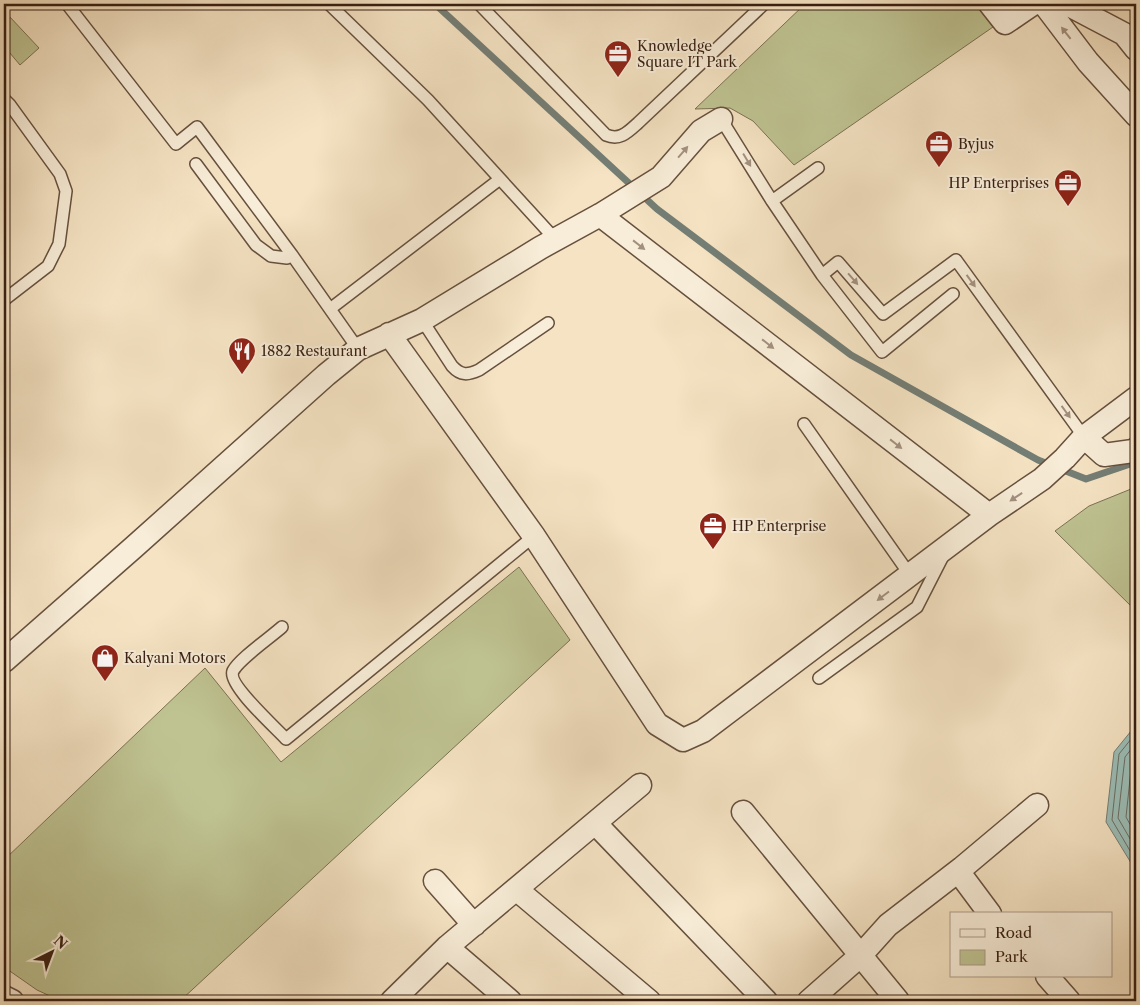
<svg xmlns="http://www.w3.org/2000/svg" width="1140" height="1005" viewBox="0 0 1140 1005" font-family="'Libre Caslon Text',serif">
  <rect width="100%" height="100%" fill="#f5e3c3"/>
  <filter id="stains"><feTurbulence type="fractalNoise" baseFrequency=".004" numOctaves="4"/><feColorMatrix values="0 0 0 0 .2 0 0 0 0 .09 0 0 0 0 .02 0 0 0 .5 -.17"/></filter>
  <radialGradient id="worn" r=".72"><stop offset=".6" stop-color="#630" stop-opacity="0"/><stop offset="1" stop-color="#630" stop-opacity=".3"/></radialGradient>
  <path fill="#bfc392" stroke="#7c7152" d="M805,4H975L993,27L794,165L753,121L730,108L695,109Z
    M9,16L39,48L20,65L4,46V22Z
    M1136,487V611L1055,531L1089,506Z
    M519,567L570,640L180,1001H61L37,990L4,967V860L205,668L281,762Z"/>
  <path fill="#9cbeb7" stroke="#747e75" d="M1136,725V871L1106,822L1114,752Z"/>
  <g fill="none" stroke-linecap="round" stroke-linejoin="round">
    <path stroke="#6a6e64" stroke-width="1" d="M1136,733L1119,754L1112,820L1136,861
      M1136,743L1125,757L1118,818L1136,849
      M1136,754L1132,760L1126,817L1136,835"/>
    <path stroke="#747e75" stroke-width="7" d="M435,4L657,209L851,355L1038,460L1086,479L1136,462"/>
    <g stroke="#67503e" stroke-width="14">
      <path id="service" d="M67,4L176,144L197,127L292,255L358,349
        M329,4L428,100L555,239
        M479,4L606,135C620,141 628,132 638,123L764,4
        M4,99L10,105L60,174L66,191L59,244L48,266L4,300
        M721,119L772,201L822,275L838,262L883,314L956,260L1084,437
        M196,164L256,245L271,256L287,258L292,255
        M772,201L818,168
        M822,275L882,352L953,294
        M330,309L500,179
        M422,320L452,366C461,376 468,375 479,370L548,323
        M804,424L910,575
        M282,627C271,637 239,659 233,671C227,684 276,728 286,739L534,536
        M819,678L917,607L943,556"/>
    </g>
    <g stroke="#67503e" stroke-width="25">
      <path id="minor" d="M990,4L1005,23L1033,4
        M1044,4L1088,62L1136,115
        M1067,4L1124,34L1136,49
        M389,334L534,536L657,724L683,740L703,731L989,515L600,215
        M1084,437L1104,455L1133,451L1136,449
        M989,515L1042,479L1065,458L1084,437L1136,398
        M4,661L134,547L326,375L358,349L422,320L540,248L600,215L661,177L701,131L721,119
        M743,812L898,1001
        M595,823L766,1001
        M958,871L990,914
        M435,881L474,925
        M516,889L649,1001
        M447,947L510,1001
        M1047,976L1069,1001
        M4,997L12,1001
        M392,1001L447,947L640,785
        M809,1001L861,955L888,925L962,868L1037,805"/>
    </g>
    <use href="#service" stroke="#f8edd8" stroke-width="11"/>
    <use href="#minor" stroke="#f8edd8" stroke-width="22"/>
  </g>
  <defs><path id="oneway-solid" d="M-6-.8H1V-3.2L6.5 0L1 3.2V.8H-6Z" transform="scale(1.25)"/></defs>
  <g fill="#a2907f">
    <use href="#oneway-solid" transform="translate(1066 33) rotate(-128)"/>
    <use href="#oneway-solid" transform="translate(683 152) rotate(-49)"/>
    <use href="#oneway-solid" transform="translate(747 160) rotate(59)"/>
    <use href="#oneway-solid" transform="translate(639 245) rotate(38)"/>
    <use href="#oneway-solid" transform="translate(853 279) rotate(49)"/>
    <use href="#oneway-solid" transform="translate(971 281) rotate(54)"/>
    <use href="#oneway-solid" transform="translate(768 344) rotate(38)"/>
    <use href="#oneway-solid" transform="translate(1066 412) rotate(54)"/>
    <use href="#oneway-solid" transform="translate(896 444) rotate(38)"/>
    <use href="#oneway-solid" transform="translate(1016 497) rotate(146)"/>
    <use href="#oneway-solid" transform="translate(883 596) rotate(143)"/>
  </g>
  <defs>
    <g id="office-pin" transform="scale(1.4375)"><path d="M0 17L-7.5 6A9.5 9.5 0 1 1 7.5 6Z" fill="#8f2418" stroke="#f8edd8"/><path d="M-6-3h4V-5.5h4V-3h4V5H-6ZM-1-4.5V-3h2v-1.5ZM-6 0V1H6V0Z" fill="#fff"/></g>
    <g id="restaurant-pin" transform="scale(1.4375)"><path d="M0 17L-7.5 6A9.5 9.5 0 1 1 7.5 6Z" fill="#8f2418" stroke="#f8edd8"/><path d="M-5-6h1v4h1v-4h1v4h1v-4h1v5L-1.5 .5V6h-2V.5L-5-1ZM5-6V6H3V1.5H1.5Q1.5-4 5-6Z" fill="#fff"/></g>
    <g id="shop-pin" transform="scale(1.4375)"><path d="M0 17L-7.5 6A9.5 9.5 0 1 1 7.5 6Z" fill="#8f2418" stroke="#f8edd8"/><path d="M-5-2.5h2.3a2.7 3.5 0 0 1 5.4 0H5L5.5 6h-11ZM-1.5-2.5h3a1.5 2.3 0 0 0-3 0Z" fill="#fff"/></g>
  </defs>
  <g fill-rule="evenodd">
    <use href="#office-pin" x="618" y="54"/>
    <use href="#office-pin" x="939" y="144"/>
    <use href="#office-pin" x="1068" y="183"/>
    <use href="#restaurant-pin" x="242" y="351"/>
    <use href="#office-pin" x="713" y="526"/>
    <use href="#shop-pin" x="105" y="658"/>
  </g>
  <g text-anchor="middle" dominant-baseline="central" stroke-width="4" stroke-linejoin="round" paint-order="stroke">
    <g font-size="14" fill="#381f12" stroke="#f8edd8" text-anchor="start">
      <text x="637" y="46">Knowledge<tspan x="637" dy="16">Square IT Park</tspan></text>
      <text x="958" y="144">Byjus</text>
      <text x="1049" y="183" text-anchor="end">HP Enterprises</text>
      <text x="261" y="351">1882 Restaurant</text>
      <text x="732" y="526">HP Enterprise</text>
      <text x="124" y="658">Kalyani Motors</text>
    </g>
  </g>
  <rect width="1140" height="1005" fill="none" stroke="#f5e3c3" stroke-width="20"/>
  <rect x="5" y="5" width="1130" height="995" fill="none" stroke="#381f12" stroke-width="2.5"/>
  <rect x="10" y="10" width="1120" height="985" fill="none" stroke="#381f12"/>
  <rect x="950" y="912" width="162" height="65" fill="#f8edd8" stroke="#ab9b89"/>
  <rect x="960" y="929" width="25" height="8" fill="#f8edd8" stroke="#ab9b89"/>
  <text x="995" y="938" font-size="15" fill="#381f12">Road</text>
  <rect x="960" y="950" width="25" height="15" fill="#bfc392" stroke="#ab9b89"/>
  <text x="995" y="962" font-size="15" fill="#381f12">Park</text>
  <g transform="translate(52 952) rotate(42)" stroke="#f8edd8" stroke-width="4" paint-order="stroke">
  <path d="M0-4L9 19L0 12L-9 19Z" fill="#381f12"/>
  <text y="-8" font-size="14" font-weight="bold" text-anchor="middle" fill="#381f12">N</text>
  </g>
  <rect width="100%" height="100%" filter="url(#stains)"/>
  <rect width="100%" height="100%" fill="url(#worn)"/>
</svg>
